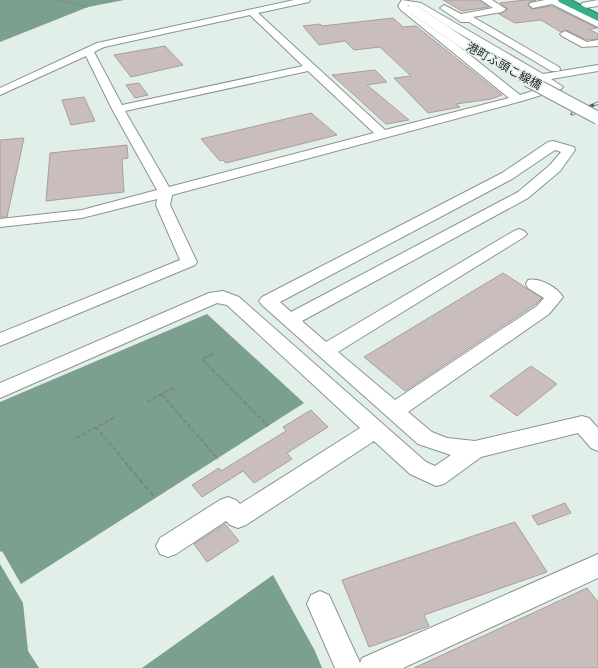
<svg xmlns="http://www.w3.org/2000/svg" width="598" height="668" viewBox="0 0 598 668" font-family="Roboto,'Noto Sans JP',sans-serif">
  <rect width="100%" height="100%" fill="#e2eee8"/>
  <path fill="#7ca08f" d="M0,0H124L88,7L0,42Z
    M207,314L304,403L21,584L2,551L0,552V402Z
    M0,564L23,603L28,651L39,668H0Z
    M273,575L315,651L322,668H142Z"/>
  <path fill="#cabebc" stroke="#aa9e9d" d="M443,0H480L489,7L462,11Z
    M525,0H536L530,2L528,4L532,9L552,6L597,28L589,29L598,34V39L587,40L566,30L561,32L541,20L515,23L499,14L508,9L500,3Z
    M393,18L403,27L416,26L502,95L491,99L456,104L460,107L428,113L394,78L411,76L380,47L354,50L345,41L319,45L303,26L320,24L322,26Z
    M165,46L183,65L131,77L114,55Z
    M375,70L387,82L367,85L409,120L386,124L332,75Z
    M139,83L148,95L135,98L126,85Z
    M84,97L95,121L71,125L62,100Z
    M311,113L337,135L226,163L223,160L220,161L201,139Z
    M24,138L7,217H0V140Z
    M127,145L128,158L122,159L124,192L46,201L50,153Z
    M503,273L542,298L536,304L405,391L364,357Z
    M531,366L557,384L517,416L490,396Z
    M311,410L328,427L287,453L292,459L254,483L243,471L202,497L192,485L219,468L221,471L286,431L283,427Z
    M565,503L571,513L538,525L532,516Z
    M515,522L547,572L424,615L429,626L369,647L342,580Z
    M225,524L239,541L207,562L194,544Z
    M587,588L598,602V668H414Z"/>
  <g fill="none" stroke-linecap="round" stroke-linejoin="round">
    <g stroke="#8a9590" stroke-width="2">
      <path id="minor" d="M294,0H310L309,2L258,13L385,130L509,98L401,10L398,6L402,0L421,3L543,74L598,65V71L551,79L563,87L561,89L522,101L172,195L170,205L197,262L195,265L0,346V333L180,260L156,205L157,199L82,218L0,227V219L82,210L157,190L112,109L86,56L0,95V88L97,43ZM407,5L415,7L548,86L520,95ZM250,15L303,66L122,105L94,52L104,47ZM308,71L374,133L169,187L125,111Z
        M481,0H492L506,9L502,12L473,17L559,67L560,69L559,71H551L469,22H461L440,8L444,5L461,14L493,8Z
        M545,0H558L598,20V27L552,4L533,8L529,5L530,3Z
        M598,0V6L585,8L581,5L582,3Z
        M565,31L587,42L598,40V46L582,47L562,36L560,34Z
        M553,141L574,147L575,150L560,171L528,198L302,321L326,342L514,231L519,229L524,231L527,234L524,237L338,352L395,400L537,306L544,298L528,288L526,284L528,280C539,277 557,287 563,297L549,314L408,412L432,432L447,438L475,441L582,416L589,418L598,428V451L591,448L578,433L481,457L444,484L436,486L410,474L374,441L246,525L238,528L230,525L226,521L176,554L168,557L160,554L156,546L160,538L220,500L228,497L236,500L240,504L360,428L227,305L217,303L0,398V383L209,293L223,291L239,297L426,462L435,466L451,455L418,444L262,305L259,301L262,297L502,173L548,142ZM555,150L561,152L550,165L518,192L291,312L280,302L512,179Z
        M598,554V578L403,668H335L307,604L311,595L320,591L329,595L360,663L362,658Z"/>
    </g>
    <g stroke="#307c60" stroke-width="2">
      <path id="highway" d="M558,0H571L598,14V21L559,2Z"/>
    </g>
    <path stroke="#7e8682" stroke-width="1" stroke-dasharray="2 1" stroke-linecap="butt" d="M57,0L88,7"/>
    <path stroke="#7e8682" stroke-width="2" stroke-dasharray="4.5 2" stroke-linecap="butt" d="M213,354L202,359L268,426
      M162,395L218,459
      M147,402L175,387
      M96,427L130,468
      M76,438L115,417"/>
    <path stroke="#7e8682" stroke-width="2.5" stroke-dasharray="5.5 2.5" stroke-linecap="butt" d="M129,467L155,498"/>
    <use href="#minor" fill="#fff" fill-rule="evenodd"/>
    <use href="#highway" fill="#39ad83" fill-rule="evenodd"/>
    <g stroke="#555b58" stroke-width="3">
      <path id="rail" d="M572,114L598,103"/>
    </g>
    <use href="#rail" stroke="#e2eee8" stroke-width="2" stroke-dasharray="6" stroke-linecap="butt"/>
    <g stroke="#8a9590" stroke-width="10" stroke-linecap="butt">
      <path id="minor-bridge-far1" d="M413,9L478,53L529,81"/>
    </g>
    <g stroke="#8a9590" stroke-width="14" stroke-linecap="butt">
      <path id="minor-bridge" d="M527,80L598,118"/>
    </g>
    <use href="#minor-bridge-far1" stroke="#fff" stroke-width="10"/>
    <use href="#minor-bridge" stroke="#fff" stroke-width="12"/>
  </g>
  <g text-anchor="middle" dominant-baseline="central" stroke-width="3" stroke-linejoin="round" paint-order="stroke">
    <g font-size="12" fill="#1e2220" stroke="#e2eee8">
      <text transform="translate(504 66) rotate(29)">港町ふ頭こ線橋</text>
    </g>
  </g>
</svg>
